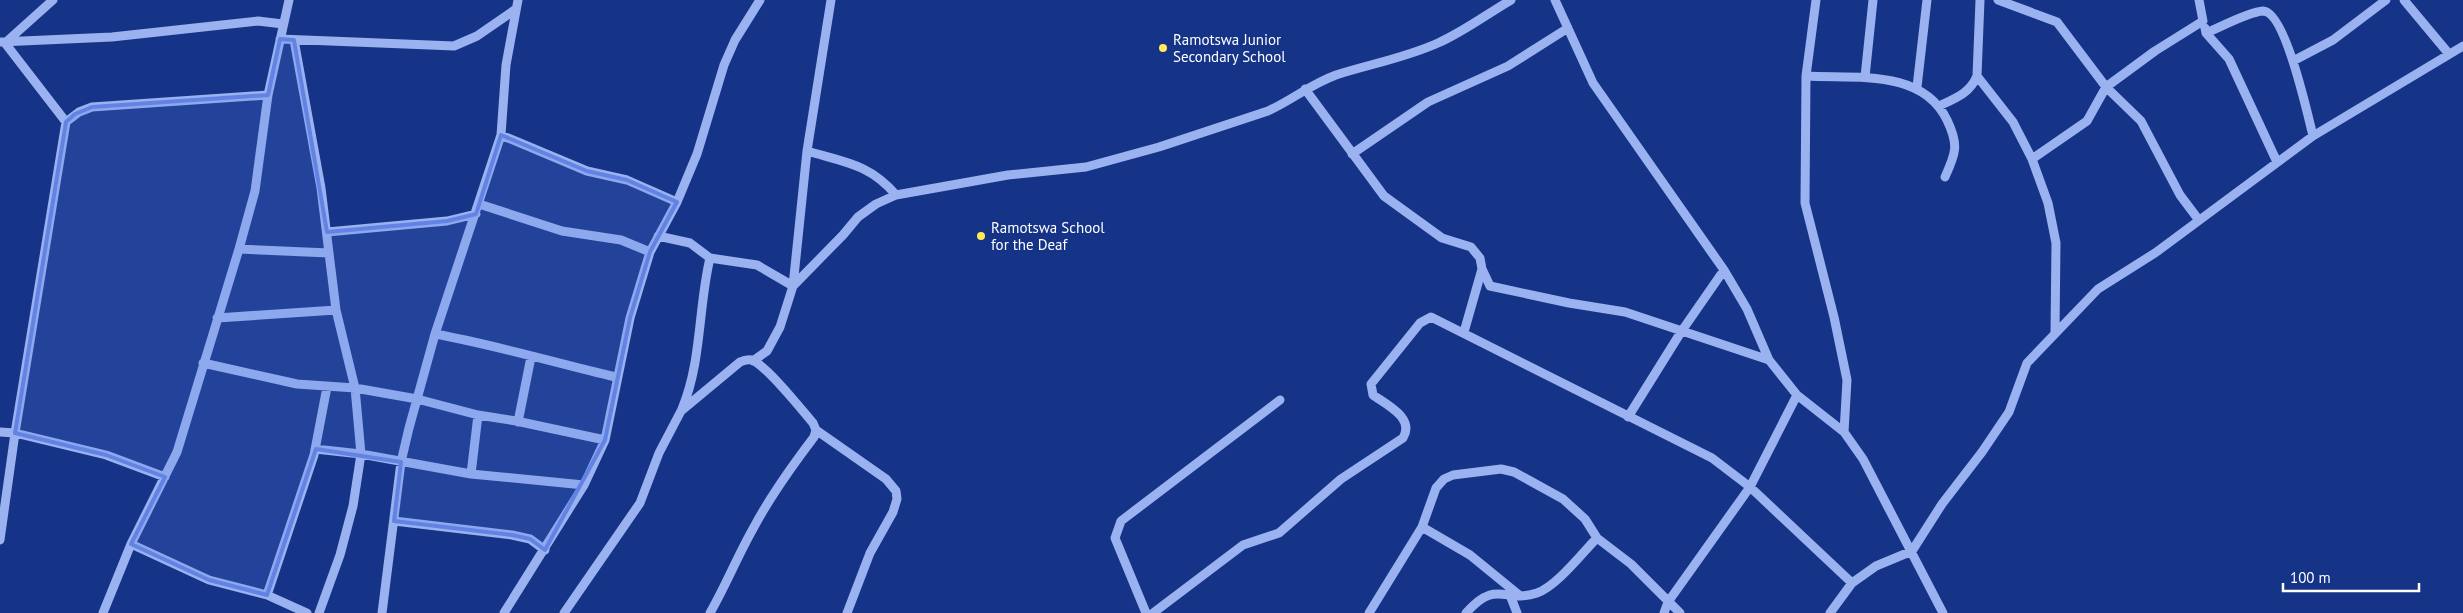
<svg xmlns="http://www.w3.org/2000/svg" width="2463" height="613" viewBox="0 0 2463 613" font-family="'PT Sans',sans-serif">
  <rect width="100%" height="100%" fill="#153387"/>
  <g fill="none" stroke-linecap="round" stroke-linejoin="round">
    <path stroke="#9ab2ef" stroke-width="9" d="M1555,0L1593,83L1724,270L1747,309L1769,360L1797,395L1844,432L1863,459L1943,613
      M1816,0L1806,76L1805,203L1834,317L1847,380L1844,432
      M1998,0L2057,22L2106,87L2141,121L2180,195L2198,219
      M2404,0L2449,54
      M2205,28L2206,33L2229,59L2277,162
      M2206,33C2221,27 2248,12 2263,11C2285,11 2308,116 2313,136
      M280,39L454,46L477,36L516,9
      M294,40L321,188L336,310L355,388L361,454L353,506L340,555L319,613
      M0,42L112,37L258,21L283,24
      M5,43L66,122
      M5,43L53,0
      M2293,61L2333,40L2386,0
      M1806,76C1854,79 1922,68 1947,120C1959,145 1956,153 1945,177
      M1977,76L2013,122L2032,159L2087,121L2106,87L2155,51L2203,21L2199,0
      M1865,77L1873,0
      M1917,87L1927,0
      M1305,89L1384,196L1442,238L1471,247L1480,258L1482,269L1490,286L1569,303L1625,312L1769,360
      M1939,106C1956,98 1970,93 1977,76L1980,0
      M501,135L587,171L627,180L677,202
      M807,151C844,162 870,164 896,195
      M1352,154L1428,102L1508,66L1568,28
      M2032,159L2048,203L2056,243L2055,332
      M479,204L562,231L621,240L650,252
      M327,232L447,221L476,214
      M658,236L690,243L710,258L757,265L793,286
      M239,249L329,253
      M793,286L843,235L858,217L876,204L896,195L1008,175L1086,167L1159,147L1268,111C1292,100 1311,84 1336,75C1370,64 1405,58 1438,43C1463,32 1487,14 1511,0
      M217,318L336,310
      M1464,332L1482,269
      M435,334C496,345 556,363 616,377
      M753,361L767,351L780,327L793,286L807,151L831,0
      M203,363L297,384L355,388L417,399L478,415L516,421L605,440
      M682,409C702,361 698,308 710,258
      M1628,417L1681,332L1724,270
      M518,422L531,357
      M816,430L886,479L896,491L897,499L893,512L870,553L847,613
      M0,432L15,433L106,455L165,477
      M315,449L361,454L471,474L584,485
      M471,474L478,415
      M394,521L512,535L530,539L545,550
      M1422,527L1470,555L1519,595
      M0,540L15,433L66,122L79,112L92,107L268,95
      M131,544L209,580L267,595L307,613
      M267,595L314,455L327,387
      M1510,595L1517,613
      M103,613L131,544L177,452L239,249L255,191L268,95L289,0
      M382,613L401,462L409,428L435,334L501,135L506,65L518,0
      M504,613L584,485L605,440L630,318L650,252L677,202L697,154L724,65L735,40L760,0
      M564,613L640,503L659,453L681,411L740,362C744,360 747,359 752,360C767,366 801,409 813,423L816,430L814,437C792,466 771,495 754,527C738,555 726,585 710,613
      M1146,613L1115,538L1121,521L1280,400
      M1153,613L1243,545L1279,533L1341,479L1403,438C1415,418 1387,405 1373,395L1371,384L1420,323L1431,317L1712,458L1750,487L1852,583
      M1369,613L1422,527L1436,488L1444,479L1453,475L1501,469L1514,472L1563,499L1585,519L1597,538L1631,564L1680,613
      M1466,613C1497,578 1504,604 1537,593C1557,586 1582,553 1597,538
      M1664,613L1668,602L1750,487L1797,395
      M1830,613L1852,583L1876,566L1912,551L1942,504L1982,452L2009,412L2027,363L2098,289L2155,253L2313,136L2463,46"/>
  </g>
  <path fill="#6183e4" fill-opacity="0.2" stroke="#6183e4" stroke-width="4" stroke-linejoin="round" d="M280,39L294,40L327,232L447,221L476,214L501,135L587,171L627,180L677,202L650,252L630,318L605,440L545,550L530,539L512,535L394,521L401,462L316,449L267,595L209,580L131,544L165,477L106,455L15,433L66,122L75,114L92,107L268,95Z"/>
  <g fill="#ffeb58" stroke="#153387" stroke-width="2">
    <circle cx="1163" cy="48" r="5"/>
    <circle cx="981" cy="236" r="5"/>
  </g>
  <g text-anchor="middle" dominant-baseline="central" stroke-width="4" stroke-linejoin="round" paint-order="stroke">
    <g font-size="15" fill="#fff" stroke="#153387" text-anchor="start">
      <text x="1173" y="39">Ramotswa Junior<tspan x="1173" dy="17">Secondary School</tspan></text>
      <text x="991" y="227">Ramotswa School<tspan x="991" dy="17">for the Deaf</tspan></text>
    </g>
  </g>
  <path d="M2283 583v8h136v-8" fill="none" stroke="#ffffff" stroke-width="2.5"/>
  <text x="2290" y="583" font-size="15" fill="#ffffff" stroke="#153387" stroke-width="4" paint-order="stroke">100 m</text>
</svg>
